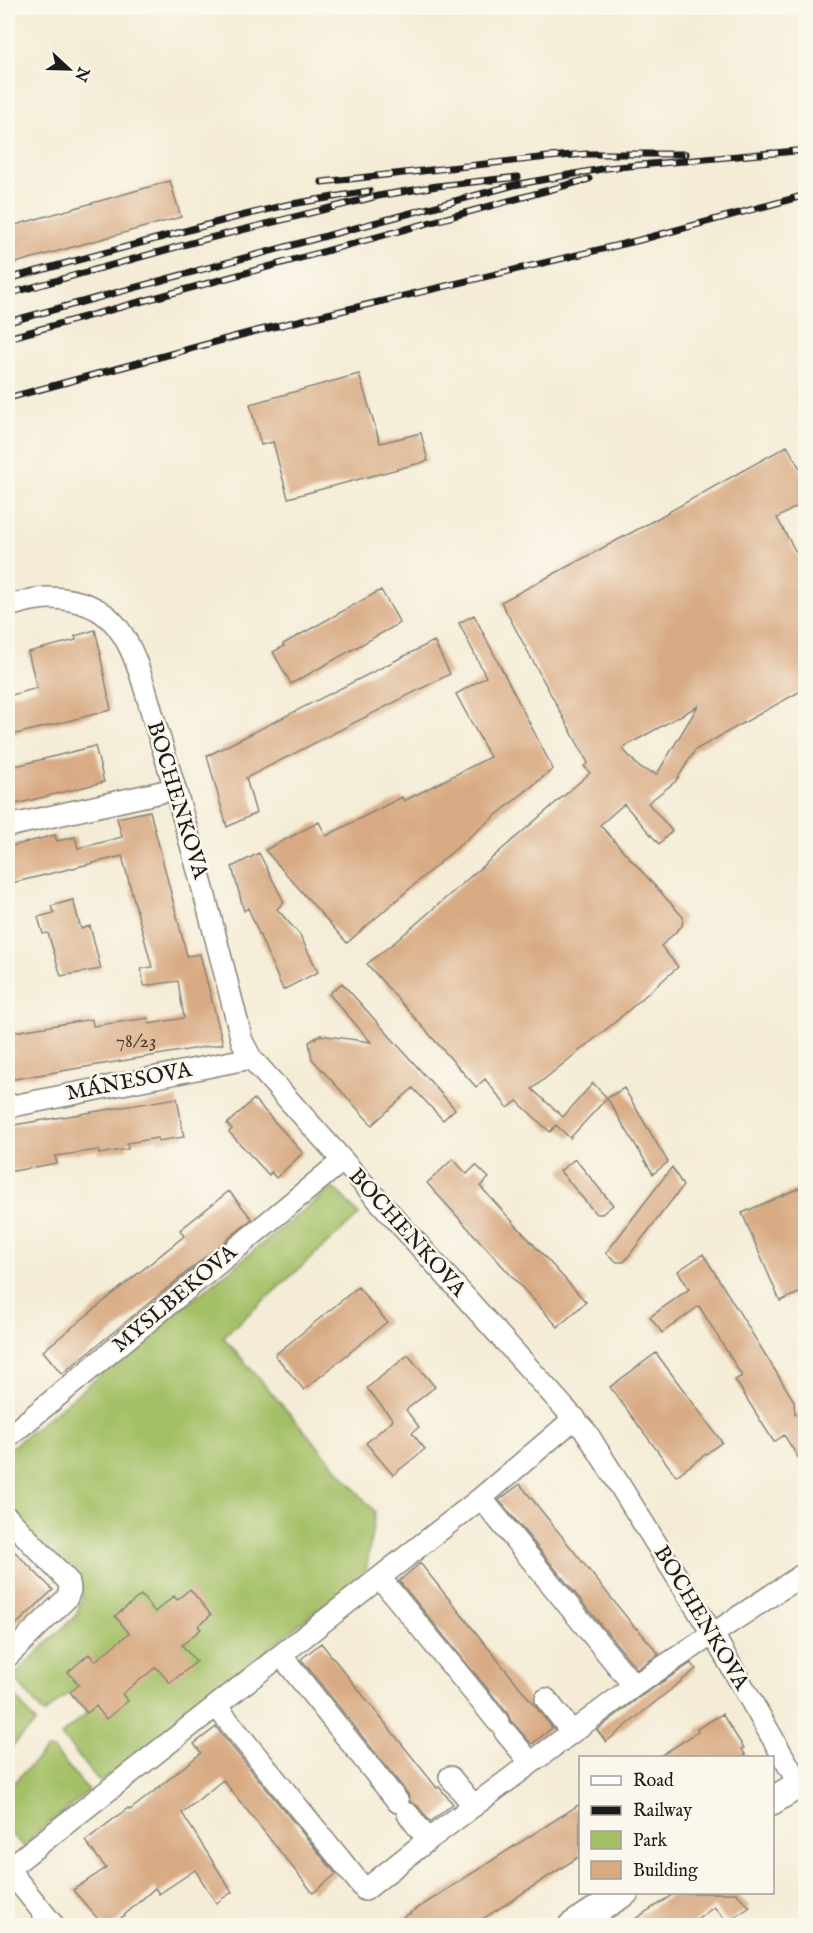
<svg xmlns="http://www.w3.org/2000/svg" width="813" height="1933" viewBox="0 0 813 1933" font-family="'IM FELL English',serif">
  <rect width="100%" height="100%" fill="#fbf7ec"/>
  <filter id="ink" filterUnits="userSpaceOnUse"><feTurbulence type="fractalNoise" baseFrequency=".0167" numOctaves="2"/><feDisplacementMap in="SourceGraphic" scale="12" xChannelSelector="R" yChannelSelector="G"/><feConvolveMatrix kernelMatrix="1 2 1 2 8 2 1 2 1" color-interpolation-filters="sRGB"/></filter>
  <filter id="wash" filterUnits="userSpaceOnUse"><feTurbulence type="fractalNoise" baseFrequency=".008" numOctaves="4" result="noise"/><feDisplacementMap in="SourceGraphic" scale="24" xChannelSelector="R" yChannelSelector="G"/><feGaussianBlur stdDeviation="1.35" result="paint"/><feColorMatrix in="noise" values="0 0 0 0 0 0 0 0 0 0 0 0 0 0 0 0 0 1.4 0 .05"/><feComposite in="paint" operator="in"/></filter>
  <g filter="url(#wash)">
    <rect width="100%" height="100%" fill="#f4ecd6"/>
    <path fill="#a4c066" stroke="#606e41" stroke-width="1.5" d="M331,1188L339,1192L359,1215L223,1337L375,1512L366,1571L342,1608L333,1598L100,1782L61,1735L87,1713L70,1692L44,1714L13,1676L76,1615L82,1599L80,1583L8,1511V1450Z
      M8,1687L36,1723L8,1750Z
      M47,1749L54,1750L89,1791L32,1837L27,1850L8,1831V1788Z"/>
    <g id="blocks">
      <path fill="#d8aa83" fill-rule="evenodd" d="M170,181L181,217L8,265V227Z
        M359,374L380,443L421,433L428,461L288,498L273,442L261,445L250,404Z
        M787,446L806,479V501L777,518L806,570V688L695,750L676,781L648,803L672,831L659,844L624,804L600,825L683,917L682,926L661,946L678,967L614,1023L532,1089L563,1117L593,1083L607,1098L624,1088L668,1162L653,1174L607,1098L570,1138L556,1125L550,1132L517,1101L508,1108L485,1079L476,1087L367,964L395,942L590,773L584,766L588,763L501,602L642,527ZM698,706L657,774L640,768L622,748Z
        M381,590L400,623L291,684L273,652L284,646L283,644Z
        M474,615L553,769L468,838L347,943L265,850L319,822L326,836L402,797L404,801L490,757L456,694L486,677L459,623Z
        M95,630L101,654H100L111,710L8,736V696L37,688L28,652L76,640L75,636Z
        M434,641L450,674L246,778L256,813L227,827L207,756Z
        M95,746L104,782L8,806V768Z
        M150,811L187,956L200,954L223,1044L8,1080V1033L92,1019L93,1026L148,1018L149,1024L184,1018L178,981L144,986L141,969L152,967L122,856L8,884V847L55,835L57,841L75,837L78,848L99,843L122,837L117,818Z
        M259,853L284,902L277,909L300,935L318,972L283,990L248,908L244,911L232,867Z
        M73,900L81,929L90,926L101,969L61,976L48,933L43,934L38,917L54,913L51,906Z
        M342,983L455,1109L443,1120L413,1088L372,1125L312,1059L309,1042L320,1035L371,1042L329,994Z
        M177,1098L184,1137L158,1141V1138L127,1143L128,1149L99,1154L98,1150L55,1156L57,1163L8,1172V1126Z
        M254,1099L303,1153L276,1178L271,1172L269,1175L229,1132L232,1129L227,1124Z
        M453,1159L467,1174L476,1165L489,1178L480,1186L586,1302L558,1327L427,1183Z
        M575,1159L613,1205L602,1214H596L560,1171Z
        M672,1167L683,1186L624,1262H617L606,1253Z
        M806,1185V1290L780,1301L742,1213Z
        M229,1191L252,1219L62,1374L43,1351L184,1236L180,1230Z
        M703,1254L794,1401L795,1414L803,1413V1427H806V1470L784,1435L774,1442L735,1380L742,1376L699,1306L662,1333L650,1317L689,1289L678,1271Z
        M358,1287L387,1322L304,1390L275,1355Z
        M656,1353L722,1442L676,1476L610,1387Z
        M408,1355L435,1387L406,1410L419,1427L412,1433L425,1449L393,1475L366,1443L393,1420L367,1388Z
        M520,1484L636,1629L637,1628L659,1654L637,1669L499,1500Z
        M8,1545L53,1590L8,1632Z
        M420,1563L551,1726L552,1728L532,1744L511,1721L508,1714L399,1581Z
        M190,1589L211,1615L198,1626L201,1629L182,1645L196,1662L170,1683L156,1667L122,1694L128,1701L106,1719L96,1706L87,1713L70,1692L79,1685L68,1672L89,1654L95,1661L129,1633L115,1616L141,1595L155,1612L174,1596L177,1600Z
        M321,1643L437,1788L439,1787L453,1804L430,1822L418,1806L410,1802L408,1794L301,1659Z
        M691,1663L696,1669L606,1742L597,1730L641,1696Z
        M722,1714L744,1748L742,1749L747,1758H657L698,1732L697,1729Z
        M216,1727L336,1874L313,1893L223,1780L182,1813L232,1892L216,1903L195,1870L159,1894L155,1888L112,1926H104L73,1890L106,1868L85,1841L128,1808L130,1810L148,1796L201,1753L194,1744Z
        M580,1804V1856L472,1926H390Z
        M675,1893H736L750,1907L728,1922L714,1907L689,1926H624Z"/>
    </g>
  </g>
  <g filter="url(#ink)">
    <use href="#blocks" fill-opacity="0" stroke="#888479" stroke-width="1.5"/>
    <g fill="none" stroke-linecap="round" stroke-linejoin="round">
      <g stroke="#888479" stroke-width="24">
        <path id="minor" d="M8,606C17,604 28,600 38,599C59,596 87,601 104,614C136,637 146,697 158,733C190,834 216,938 242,1041L251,1058L587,1433L712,1633L799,1784
          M8,826L175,789
          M8,1107L251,1058
          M8,1437L342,1161
          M481,1498L634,1686
          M8,1518L69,1582L70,1590L67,1598L8,1656
          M380,1578L498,1722
          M281,1655L398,1802
          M546,1699L572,1732
          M216,1706L365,1890L428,1840L634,1686L802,1575
          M505,1732L531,1763
          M450,1777L474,1806
          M408,1814L428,1840
          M8,1869L481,1498L575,1418
          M8,1869L54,1926"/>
      </g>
      <g stroke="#888479" stroke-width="30">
        <path id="major" d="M772,1801L806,1780
          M572,1926L625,1892"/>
      </g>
      <use href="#minor" stroke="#fff" stroke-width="21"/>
      <use href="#major" stroke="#fff" stroke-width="27"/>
      <g stroke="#1c1c1c" stroke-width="7">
        <path id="rail" d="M764,154L806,150
          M322,182L548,157L587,154H686
          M8,279L229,219L286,205L369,191
          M8,294L198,241L378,196L437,186L518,177
          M8,322L514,185L607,168L772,153
          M8,338L589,179
          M8,398L252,332L636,241L806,195"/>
      </g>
      <use href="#rail" stroke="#fbf7ec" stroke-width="4.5" stroke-dasharray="14" stroke-linecap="butt"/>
    </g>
  </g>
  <g text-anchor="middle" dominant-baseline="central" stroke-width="5" stroke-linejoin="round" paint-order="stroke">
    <g font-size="20" fill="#4b4036">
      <text x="136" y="1041">78/23</text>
    </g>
    <g font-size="22" fill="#1c1c1c" stroke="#fbf7ec">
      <text transform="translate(177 800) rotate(73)">BOCHENKOVA</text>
      <text transform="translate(129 1082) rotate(-11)">MÁNESOVA</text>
      <text transform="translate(407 1233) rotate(48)">BOCHENKOVA</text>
      <text transform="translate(175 1299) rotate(-40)">MYSLBEKOVA</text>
      <text transform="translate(701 1618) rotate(59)">BOCHENKOVA</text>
    </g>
  </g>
  <rect width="813" height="1933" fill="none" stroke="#fbf7ec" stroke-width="30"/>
  <rect x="579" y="1756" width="195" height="138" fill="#fbf7ec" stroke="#a29f99" stroke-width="1.5"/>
  <rect x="591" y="1776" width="30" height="9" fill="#ffffff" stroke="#a29f99" stroke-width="1.5"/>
  <text x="633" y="1786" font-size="18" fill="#1c1c1c">Road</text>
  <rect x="591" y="1806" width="30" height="9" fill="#1c1c1c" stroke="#a29f99" stroke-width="1.5"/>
  <text x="633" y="1816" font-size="18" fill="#1c1c1c">Railway</text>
  <rect x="591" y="1831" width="30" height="18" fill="#a4c066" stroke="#a29f99" stroke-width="1.5"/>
  <text x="633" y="1846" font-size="18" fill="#1c1c1c">Park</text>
  <rect x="591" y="1861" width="30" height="18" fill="#d8aa83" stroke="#a29f99" stroke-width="1.5"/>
  <text x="633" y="1876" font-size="18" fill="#1c1c1c">Building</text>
  <g transform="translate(69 69) rotate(112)" stroke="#fbf7ec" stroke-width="4.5" paint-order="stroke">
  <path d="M0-4.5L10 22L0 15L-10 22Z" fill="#1c1c1c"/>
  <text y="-9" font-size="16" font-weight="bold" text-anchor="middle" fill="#1c1c1c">N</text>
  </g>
</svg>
